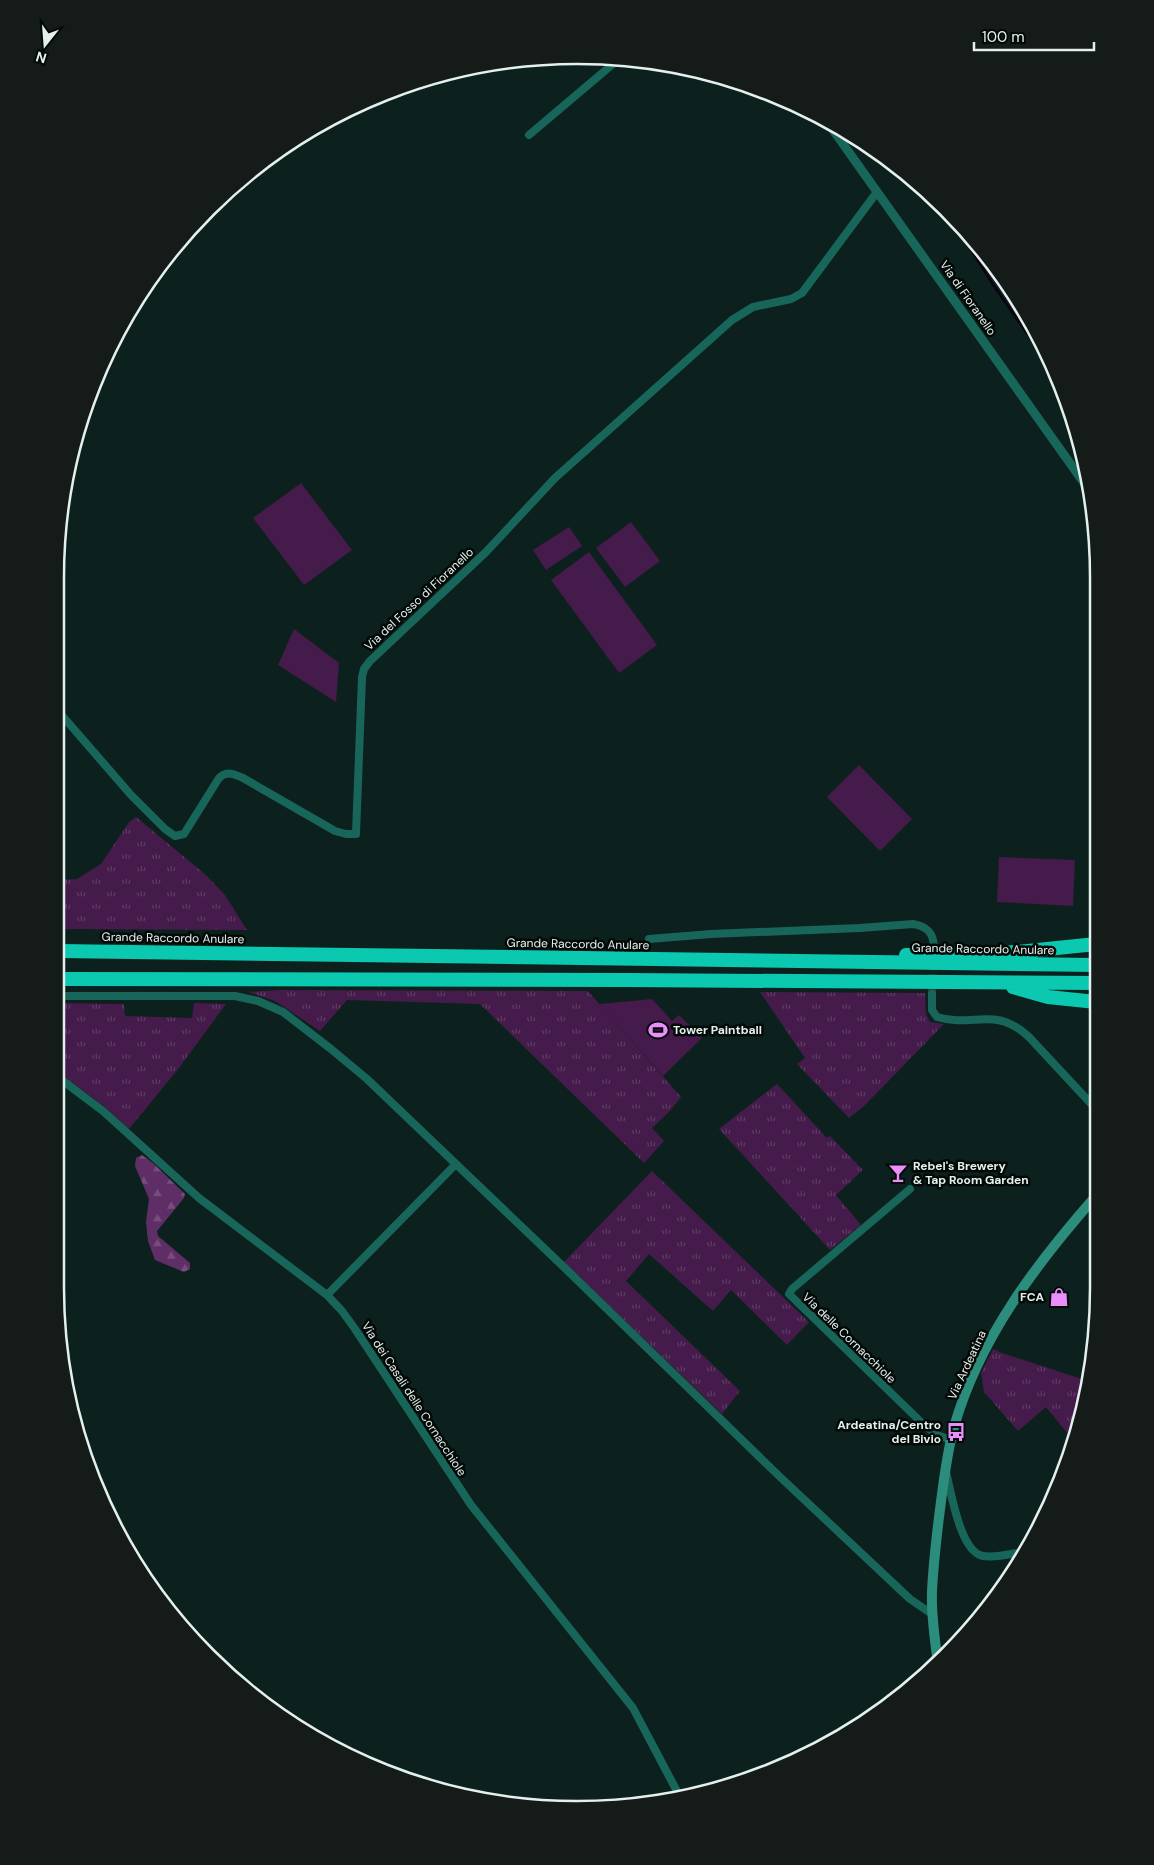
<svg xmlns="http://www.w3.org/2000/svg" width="1154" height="1865" viewBox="0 0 1154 1865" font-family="'DM Sans',sans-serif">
  <defs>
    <pattern id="grass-tufts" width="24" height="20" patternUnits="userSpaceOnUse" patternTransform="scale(1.25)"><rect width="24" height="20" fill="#441b4a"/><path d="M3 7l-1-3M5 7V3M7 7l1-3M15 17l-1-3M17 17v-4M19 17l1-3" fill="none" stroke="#5f3c64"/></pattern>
    <pattern id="forest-firs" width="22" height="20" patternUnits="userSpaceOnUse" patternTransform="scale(1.25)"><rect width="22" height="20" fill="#5f2e67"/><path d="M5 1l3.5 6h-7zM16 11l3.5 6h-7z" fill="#764d7d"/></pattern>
  </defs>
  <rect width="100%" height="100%" fill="#0c211d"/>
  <path fill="url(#grass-tufts)" d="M136,817L207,876L225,895L247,930L59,929V880L77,879L101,864L129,822Z
    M279,990L588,991L681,1097L670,1111L652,1128L664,1141L644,1163L480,1004L347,1000L320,1031L275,1001L249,992Z
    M760,992L925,993L926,1014L930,1022L944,1024L864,1106L849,1118L797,1064L805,1058Z
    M59,1003L124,1004L125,1016L192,1018L194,1003L226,1004L179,1068L129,1129L104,1106L59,1073Z
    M777,1084L827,1138L830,1136L863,1170L836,1195L861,1225L830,1250L719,1129Z
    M652,1171L809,1322L787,1345L731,1290L713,1311L649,1254L626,1281L740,1391L722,1414L564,1262Z
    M993,1349L1002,1353L1088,1381L1072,1439L1046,1407L1018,1431L984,1392L981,1373Z"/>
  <path fill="url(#forest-firs)" d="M142,1155L153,1163L185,1194L184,1198L157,1231L158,1236L190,1263V1269L184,1272L155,1260L148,1241L146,1222L149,1199L135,1166L136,1158Z"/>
  <path fill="#441b4a" d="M301,483L352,550L304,585L253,518Z
    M631,522L660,561L625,587L596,548Z
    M569,527L582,546L546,570L533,550Z
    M589,552L657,645L619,673L551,580Z
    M294,629L339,663L336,702L278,665Z
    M859,765L912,819L880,851L827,797Z
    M999,857L1075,860L1073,906L997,902Z
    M652,999L672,1021L679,1015L702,1038L663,1076L599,1004Z"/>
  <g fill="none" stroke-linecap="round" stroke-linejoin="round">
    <path stroke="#0f0013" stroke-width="2.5" d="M933,199L938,209L965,240L992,283L1051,368"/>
    <path stroke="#2c403c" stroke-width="8" stroke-dasharray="8 4" stroke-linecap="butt" d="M932,994L933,961"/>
    <path stroke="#18665a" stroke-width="8" d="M529,135L620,58
      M59,712L131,795L165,829L175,836L184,834L219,778C227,770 234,774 243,778L335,831L346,834H356L362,677L364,669L370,661L486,552L555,478L732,320L753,307L791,299L802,293L877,192
      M649,939L711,934L860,928L913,924C926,926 933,932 934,946
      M932,994V1010L937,1017C973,1028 995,1005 1029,1037L1096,1109
      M59,996H235L258,1001L283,1012L331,1049L367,1079L569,1272L778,1475L910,1599L932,1614
      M59,1078L103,1111L199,1198L327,1295L342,1311L355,1329L471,1505L633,1708L680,1797
      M910,1189L792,1289L789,1294L923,1424L937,1435L951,1440
      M327,1295L455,1165
      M946,1472C951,1491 960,1552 983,1556C996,1558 1010,1554 1022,1552"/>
    <path stroke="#18665a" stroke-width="9" d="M826,120L1089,490"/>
    <path stroke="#2c8d7d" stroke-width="10" d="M938,1664C935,1640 931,1616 932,1592C933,1567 936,1542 939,1517C943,1487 946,1456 954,1427C979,1339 1036,1264 1095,1197"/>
    <path stroke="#0ac9b0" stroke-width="14" d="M59,951L1096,965
      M906,955L1018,952L1096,944
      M59,979L627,980L1096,983
      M1013,987L1048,997L1096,1002"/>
  </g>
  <defs>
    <g id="stadium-bare" transform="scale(1.5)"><path d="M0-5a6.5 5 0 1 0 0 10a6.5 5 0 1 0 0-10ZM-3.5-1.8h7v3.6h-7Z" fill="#eb8dfb" stroke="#030907" stroke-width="2.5" paint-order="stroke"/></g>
    <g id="bar-bare" transform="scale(1.5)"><path d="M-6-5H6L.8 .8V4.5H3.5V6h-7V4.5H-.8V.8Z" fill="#eb8dfb" stroke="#030907" stroke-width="2.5" paint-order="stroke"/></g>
    <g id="shop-bare" transform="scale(1.5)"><path d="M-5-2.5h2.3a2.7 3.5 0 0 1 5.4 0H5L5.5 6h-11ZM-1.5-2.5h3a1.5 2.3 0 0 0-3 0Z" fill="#eb8dfb" stroke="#030907" stroke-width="2.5" paint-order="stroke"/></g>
    <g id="bus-bare" transform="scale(1.5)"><path d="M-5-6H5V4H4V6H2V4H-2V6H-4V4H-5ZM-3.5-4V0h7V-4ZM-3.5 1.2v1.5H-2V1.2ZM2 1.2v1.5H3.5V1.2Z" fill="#eb8dfb" stroke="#030907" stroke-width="2.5" paint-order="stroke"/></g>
  </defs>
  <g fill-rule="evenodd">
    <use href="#stadium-bare" x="658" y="1030"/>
    <use href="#bar-bare" x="898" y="1173"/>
    <use href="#shop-bare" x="1059" y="1297"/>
    <use href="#bus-bare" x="956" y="1432"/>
  </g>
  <g text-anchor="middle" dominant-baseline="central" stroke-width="5" stroke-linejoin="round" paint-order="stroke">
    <g font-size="12" fill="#e4f0ed" stroke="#030907">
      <text transform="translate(968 298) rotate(55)">Via di Fioranello</text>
      <text transform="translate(419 599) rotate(-43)">Via del Fosso di Fioranello</text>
      <text transform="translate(173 938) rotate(1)">Grande Raccordo Anulare</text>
      <text transform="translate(578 944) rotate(1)">Grande Raccordo Anulare</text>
      <text transform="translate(983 949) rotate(1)">Grande Raccordo Anulare</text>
      <text transform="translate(849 1338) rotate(44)">Via delle Cornacchiole</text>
      <text transform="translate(967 1365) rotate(-65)">Via Ardeatina</text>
      <text transform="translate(414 1399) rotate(57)">Via dei Casali delle Cornacchiole</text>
    </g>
    <g font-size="12" font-weight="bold" fill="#e4f0ed" stroke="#030907" text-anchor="start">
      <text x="673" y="1030">Tower Paintball</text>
      <text x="913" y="1166">Rebel's Brewery<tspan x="913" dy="14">&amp; Tap Room Garden</tspan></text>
      <text x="1044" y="1297" text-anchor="end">FCA</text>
      <text x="941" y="1425" text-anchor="end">Ardeatina/Centro<tspan x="941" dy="14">del Bivio</tspan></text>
    </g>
  </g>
  <path d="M0 0H1154V1865H0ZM577 64H577A513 513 0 0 1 1090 577V1288A513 513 0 0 1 577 1801H577A513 513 0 0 1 64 1288V577A513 513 0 0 1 577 64Z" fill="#151b19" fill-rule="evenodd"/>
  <path fill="none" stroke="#e4f0ed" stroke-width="2.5" d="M577 64H577A513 513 0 0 1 1090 577V1288A513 513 0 0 1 577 1801H577A513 513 0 0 1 64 1288V577A513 513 0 0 1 577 64Z"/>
  <g transform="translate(45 45) rotate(197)" stroke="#030907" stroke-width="4" paint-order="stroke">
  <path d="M0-4L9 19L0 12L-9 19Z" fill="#e4f0ed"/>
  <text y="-8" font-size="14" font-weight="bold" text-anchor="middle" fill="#e4f0ed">N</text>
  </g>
  <path d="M974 42v8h120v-8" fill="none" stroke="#e4f0ed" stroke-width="2.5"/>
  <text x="982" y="42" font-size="15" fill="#e4f0ed" stroke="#030907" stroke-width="4" paint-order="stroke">100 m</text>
</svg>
